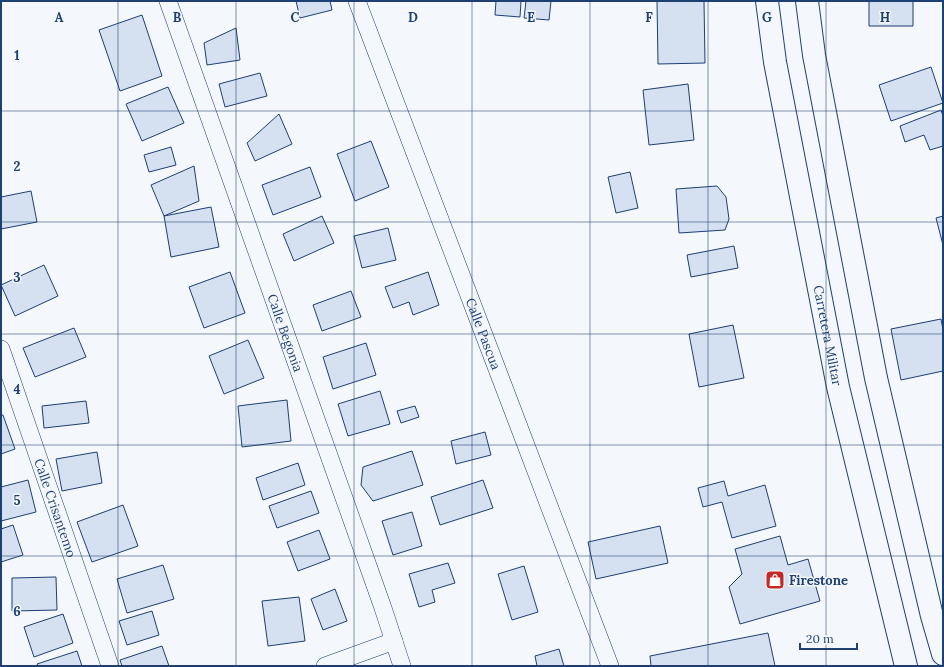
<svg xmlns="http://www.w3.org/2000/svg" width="944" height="667" viewBox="0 0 944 667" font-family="Lora,serif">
  <rect width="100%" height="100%" fill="#f4f7fb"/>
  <path fill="#d5e0f0" stroke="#1d3f73" d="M296,1H330L332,10L300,18Z
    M496,1H521L520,17L495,15Z
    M526,1H551L549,20L524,18Z
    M657,1H704L705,63L658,64Z
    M869,1H913V26H869Z
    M142,15L162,76L120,91L99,30Z
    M236,28L240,60L207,65L204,43Z
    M931,67L943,103L891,121L879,85Z
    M260,73L267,96L225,107L219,84Z
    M688,84L694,140L649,145L643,90Z
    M168,87L184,123L142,141L126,104Z
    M941,110L943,116V146L930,150L924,135L905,142L900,126Z
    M279,114L292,144L255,161L247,143Z
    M371,141L389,187L355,201L337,154Z
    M171,147L176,165L149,172L144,155Z
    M194,166L199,201L164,216L151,185Z
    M310,167L321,197L273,215L262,185Z
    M630,172L638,208L616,213L608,177Z
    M717,186L726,197L729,219L725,230L679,233L676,189Z
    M31,191L37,222L1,229V197Z
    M211,207L219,247L171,257L164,216Z
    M322,216L334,243L294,261L283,234Z
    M943,216V245L936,218Z
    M388,228L396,260L362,268L354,236Z
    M734,246L738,268L691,277L687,255Z
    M44,265L58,296L15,316L1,285Z
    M230,272L245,313L204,328L189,287Z
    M428,272L439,305L413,315L409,302L393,308L385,287Z
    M351,291L361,317L322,331L313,305Z
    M941,319L943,330V371L901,380L891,329Z
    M733,325L744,378L699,387L689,334Z
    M74,328L86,357L35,377L23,348Z
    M248,340L264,378L224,394L209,356Z
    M366,343L376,375L333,389L323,357Z
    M380,391L390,424L348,436L338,404Z
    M287,400L291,441L242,447L238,406Z
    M86,401L89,423L44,428L42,406Z
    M415,406L419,417L401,423L397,411Z
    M1,415H3L15,449L1,454Z
    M485,432L491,455L456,464L451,441Z
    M412,451L423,485L373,501L361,485L363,467Z
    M97,452L102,483L62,491L56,459Z
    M298,463L305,485L263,500L256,478Z
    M28,480L36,512L1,521V487Z
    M483,480L493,508L440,525L431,497Z
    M724,481L728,496L765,485L776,526L732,538L722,502L703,507L698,488Z
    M311,491L319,513L277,528L269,506Z
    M123,505L138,546L92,562L77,522Z
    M412,512L422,546L393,555L382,521Z
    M13,525L23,555L1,562V529Z
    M660,526L668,563L596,579L588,542Z
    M319,530L330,559L298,571L287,542Z
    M780,536L788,565L808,559L820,601L740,624L729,587L742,574L735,549Z
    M448,563L455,583L432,590L435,602L419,607L409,574Z
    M163,565L174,599L127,613L117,579Z
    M524,566L538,612L512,620L498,574Z
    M56,577L57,610L12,611V578Z
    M335,589L347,621L323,630L311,599Z
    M299,597L305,641L268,646L262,601Z
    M152,611L159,635L127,645L119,621Z
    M63,614L73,643L34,657L24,627Z
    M768,633L775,666H651L650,656Z
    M162,646L169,666H122L120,660Z
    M559,649L564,666H537L535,656Z
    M77,651L82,666H38L37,664Z"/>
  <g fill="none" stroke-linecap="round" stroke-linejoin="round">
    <g stroke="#1d3f73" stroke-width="18">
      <g id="minor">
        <path id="s1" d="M168,1L383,608L402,666"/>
        <path id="s2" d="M357,1L610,666"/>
        <path id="s3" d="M1,349L110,666"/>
        <path d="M325,666L394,641"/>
      </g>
    </g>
    <g stroke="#1d3f73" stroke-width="24">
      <g id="secondary">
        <path id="s4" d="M767,1L775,62L838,387L906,666"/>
        <path d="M807,1L814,55L876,378L932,616L943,654"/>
      </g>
    </g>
    <use href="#minor" stroke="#f4f7fb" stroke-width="17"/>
    <use href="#secondary" stroke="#f4f7fb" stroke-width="22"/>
  </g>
  <path fill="none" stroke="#1d3f73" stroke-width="1" stroke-opacity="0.55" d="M118,1V666M236,1V666M354,1V666M472,1V666M590,1V666M708,1V666M826,1V666M1,111H943M1,222H943M1,334H943M1,445H943M1,556H943"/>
  <defs>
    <g id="shop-square" transform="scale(1)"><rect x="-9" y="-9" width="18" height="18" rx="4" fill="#c62828" stroke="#f4f7fb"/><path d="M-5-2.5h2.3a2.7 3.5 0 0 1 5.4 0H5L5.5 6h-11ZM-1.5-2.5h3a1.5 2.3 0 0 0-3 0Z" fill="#fff"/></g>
  </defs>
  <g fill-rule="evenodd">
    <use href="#shop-square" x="775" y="580"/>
  </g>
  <g text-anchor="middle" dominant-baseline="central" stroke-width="3" stroke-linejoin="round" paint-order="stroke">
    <g font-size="13" fill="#1d3f73" stroke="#f4f7fb">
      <text stroke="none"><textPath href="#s1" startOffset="352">Calle Begonia</textPath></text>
      <text stroke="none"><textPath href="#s2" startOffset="356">Calle Pascua</textPath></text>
      <text stroke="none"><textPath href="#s4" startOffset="340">Carretera Militar</textPath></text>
      <text stroke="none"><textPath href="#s3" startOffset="168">Calle Crisantemo</textPath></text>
    </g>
    <g font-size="13" font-weight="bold" fill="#1d3f73" stroke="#f4f7fb" text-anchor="start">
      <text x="789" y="580">Firestone</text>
    </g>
  </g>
  <g font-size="13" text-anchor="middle" font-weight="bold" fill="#1d3f73" stroke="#f4f7fb" stroke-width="3" stroke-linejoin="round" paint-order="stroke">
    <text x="59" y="22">A</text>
    <text x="177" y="22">B</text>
    <text x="295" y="22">C</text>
    <text x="413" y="22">D</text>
    <text x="531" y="22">E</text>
    <text x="649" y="22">F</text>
    <text x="767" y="22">G</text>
    <text x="885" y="22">H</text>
    <text x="17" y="60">1</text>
    <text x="17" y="171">2</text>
    <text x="17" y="282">3</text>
    <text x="17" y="394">4</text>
    <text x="17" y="505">5</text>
    <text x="17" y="616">6</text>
  </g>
  <rect width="944" height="667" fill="none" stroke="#1d3f73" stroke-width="4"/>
  <path d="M800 643v6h57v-6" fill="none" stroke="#1d3f73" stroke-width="2"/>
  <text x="806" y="643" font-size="12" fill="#1d3f73" stroke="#f4f7fb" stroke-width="3" paint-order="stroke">20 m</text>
</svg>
